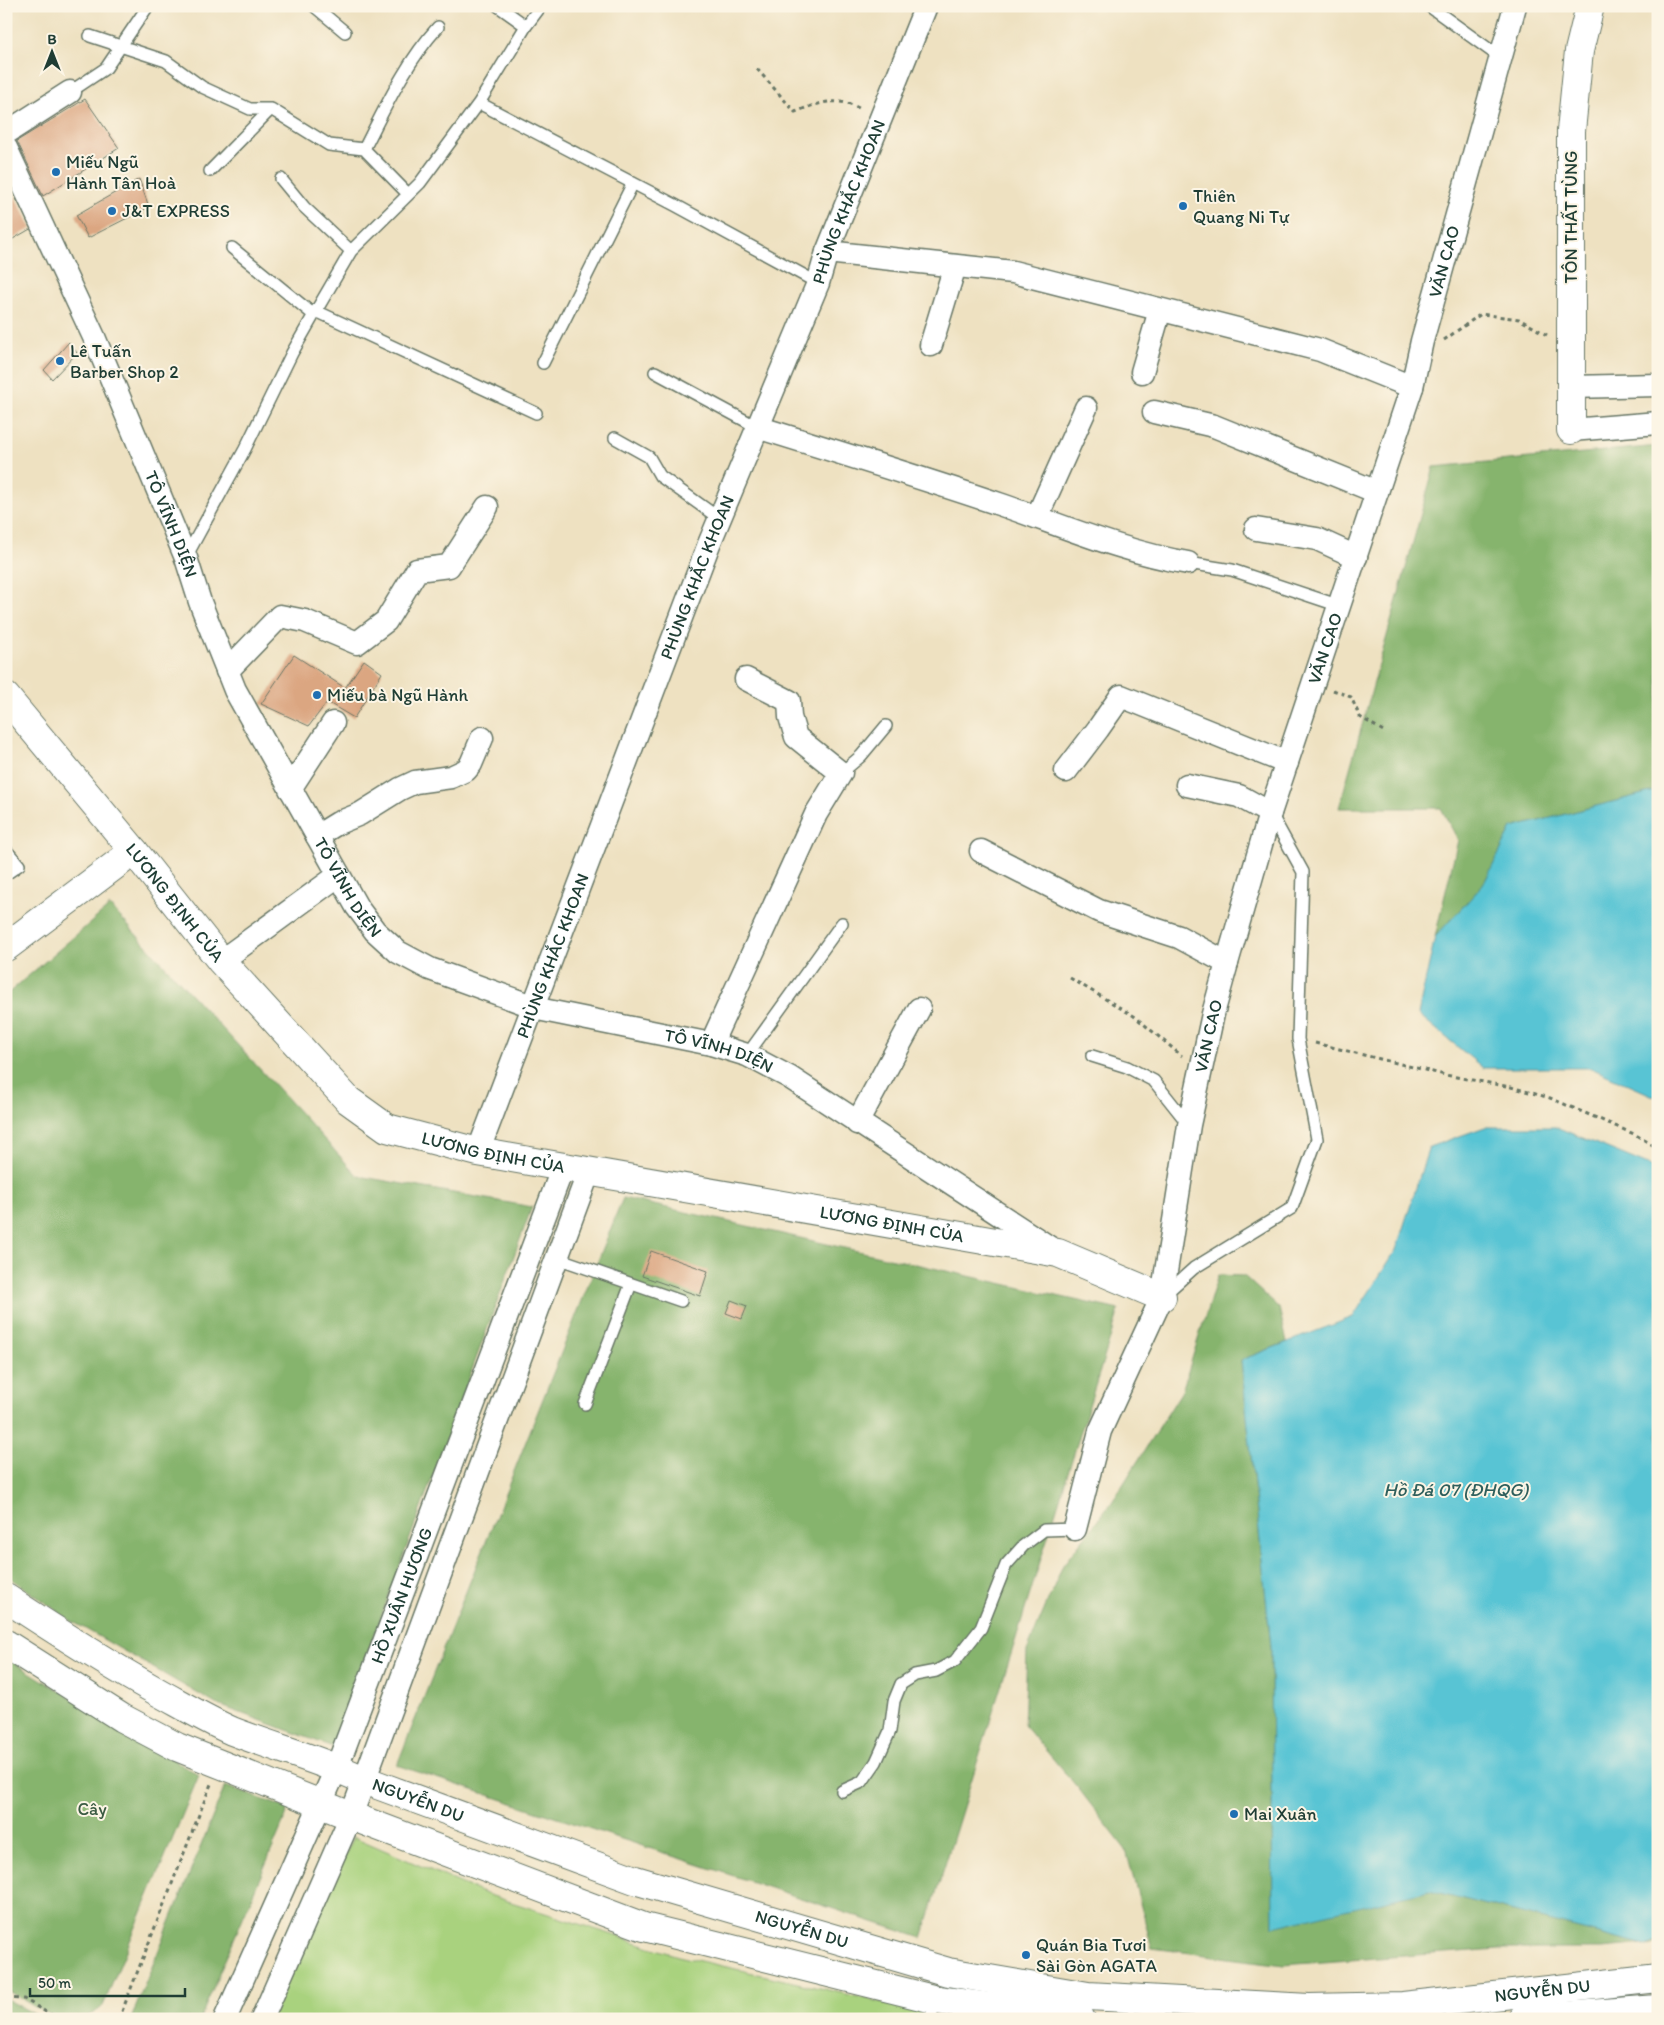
<svg xmlns="http://www.w3.org/2000/svg" width="1664" height="2025" viewBox="0 0 1664 2025" font-family="Itim,sans-serif">
  <rect width="100%" height="100%" fill="#fcf5e5"/>
  <filter id="ink" filterUnits="userSpaceOnUse"><feTurbulence type="fractalNoise" baseFrequency=".02" numOctaves="2"/><feDisplacementMap in="SourceGraphic" scale="10" xChannelSelector="R" yChannelSelector="G"/><feConvolveMatrix kernelMatrix="1 2 1 2 8 2 1 2 1" color-interpolation-filters="sRGB"/></filter>
  <filter id="wash" filterUnits="userSpaceOnUse"><feTurbulence type="fractalNoise" baseFrequency=".0096" numOctaves="4" result="noise"/><feDisplacementMap in="SourceGraphic" scale="20" xChannelSelector="R" yChannelSelector="G"/><feGaussianBlur stdDeviation="1.12" result="paint"/><feColorMatrix in="noise" values="0 0 0 0 0 0 0 0 0 0 0 0 0 0 0 0 0 1.4 0 .05"/><feComposite in="paint" operator="in"/></filter>
  <g filter="url(#wash)">
    <rect width="100%" height="100%" fill="#eee1c1"/>
    <path fill="#a9d27e" stroke="#648859" d="M354,1837L483,1893L678,1956L925,2012L921,2019H263Z"/>
    <path fill="#86b46d" stroke="#527850" d="M1658,446V790L1512,828L1483,885L1435,937L1458,840L1441,808H1339L1434,467Z
      M110,906L358,1176L532,1207L333,1747L216,1704L70,1620L6,1575V995Z
      M623,1198L1119,1310L922,1938L397,1765Z
      M1218,1275L1244,1276L1279,1308L1287,1342L1241,1360L1271,1646L1273,1926L1429,1890L1645,1946L1658,1940V1944L1602,1949H1498L1283,1965L1152,1948L1126,1850L1078,1788L1024,1725L1027,1651L1063,1565L1112,1502L1182,1391Z
      M6,1658L199,1775L103,2006C93,2016 73,2023 59,2018C43,2013 21,1998 6,1990Z
      M225,1786L289,1809L200,2019H131Z
      M6,1999L44,2019H6Z"/>
    <path fill="#59c4d4" stroke="#3c8084" d="M1658,790V1098L1591,1068H1483L1418,1014L1435,937L1483,885L1512,828Z
      M1485,1127H1556L1658,1169V1940L1645,1946L1429,1890L1273,1927L1271,1646L1241,1360L1353,1317L1396,1250L1429,1147Z"/>
    <g id="blocks">
      <path fill="#dba681" d="M85,99L119,148L43,196L17,141Z
        M139,179L149,207L88,238L76,215Z
        M6,180L32,228L6,243Z
        M69,342L77,353L52,379L44,370Z
        M294,655L345,688L364,660L382,673L354,718L327,702L309,726L261,704Z
        M651,1251L708,1271L700,1296L642,1276Z
        M731,1300L747,1306L742,1319L726,1313Z"/>
    </g>
  </g>
  <g filter="url(#ink)">
    <use href="#blocks" fill-opacity="0" stroke="#677665" stroke-width="1"/>
    <g fill="none" stroke-linecap="round" stroke-linejoin="round">
      <g stroke="#677665" stroke-width="14">
        <path id="service" d="M314,6L345,32
          M1429,6L1501,58
          M526,26L541,6
          M90,36L166,61L202,87L250,109H271L329,145L364,149L408,194
          M70,92L106,68L148,6
          M479,103L675,205L818,283
          M364,149C385,108 406,62 438,27
          M210,171L271,109
          M281,179L304,207L351,251
          M232,248L314,315
          M316,311L351,251L420,183L479,103L526,26L498,6
          M543,363L633,183
          M655,372L757,427
          M615,438L649,457L660,476L720,519
          M186,557L245,449L292,353L316,311L536,413
          M1188,563L1232,570L1340,606
          M841,773L861,756L886,726
          M6,850L19,865L6,874
          M747,1055L842,923
          M1092,1056L1127,1067L1154,1081L1189,1125
          M557,1258L681,1301
          M1164,1295L1194,1268L1292,1208L1317,1139L1298,1039L1303,872L1271,814
          M585,1404L631,1284
          M842,1791L862,1782L876,1762L890,1731L894,1701L901,1684L915,1675L936,1671L955,1661L981,1628L1006,1565L1023,1546L1044,1530L1075,1529
          M930,2019L937,2000"/>
      </g>
      <g stroke="#677665" stroke-width="25">
        <g id="minor">
          <path d="M6,133L70,92"/>
          <path id="s1" d="M6,148L94,337L186,558L200,602L235,690L357,907L375,931L398,952L430,969L543,1010L711,1044L747,1055L789,1077L1055,1251"/>
          <path d="M827,252L1013,272L1320,350L1412,387"/>
          <path d="M931,345L955,266"/>
          <path d="M1142,372L1160,310"/>
          <path d="M1571,387L1658,385"/>
          <path d="M1154,412L1214,426L1377,492"/>
          <path d="M757,427C838,452 919,477 999,504C1061,525 1123,552 1188,563"/>
          <path d="M1571,430L1658,423"/>
          <path d="M1037,517L1086,408"/>
          <path d="M1256,529L1317,539L1356,557"/>
          <path d="M227,671L280,616L305,621L357,643L386,621L417,570L449,566L487,507"/>
          <path d="M1066,771L1098,729L1121,696L1287,763"/>
          <path d="M1187,785L1239,796L1270,813"/>
          <path d="M290,789L333,723"/>
          <path d="M317,836L338,823L360,814L400,789L415,782L451,777L466,770L471,764L482,738"/>
          <path d="M981,851L1099,911L1179,937L1227,963"/>
          <path d="M221,961L339,875"/>
          <path d="M711,1044L816,814L841,773L796,737L790,717L789,701L746,679"/>
          <path d="M857,1123L919,1009"/>
          <path id="s2" d="M478,1152L709,544L818,283L827,252L926,6"/>
          <path id="s3" d="M1075,1529L1100,1431L1162,1297L1189,1125L1213,1014L1227,963L1270,813L1412,387L1422,341L1515,6"/>
          <path id="s4" d="M225,2019L337,1767L563,1167"/>
          <path d="M262,2019L351,1816L589,1171"/>
        </g>
      </g>
      <g stroke="#677665" stroke-width="30">
        <g id="tertiary">
          <path d="M1571,430V131L1579,51L1590,6"/>
          <path id="s5" d="M6,697L134,851L221,961L348,1100L387,1128L478,1152L1058,1253L1162,1297"/>
          <path d="M6,947L134,851"/>
          <path id="s6" d="M6,1598C56,1631 106,1663 158,1692C182,1705 207,1720 232,1731C276,1748 321,1760 364,1780L635,1880L948,1972L1088,1996L1309,2008L1403,2006L1658,1978"/>
          <path d="M6,1644L122,1718L177,1747L351,1816L644,1927L937,2000L1081,2019"/>
          <path d="M1522,2019L1658,2009"/>
        </g>
      </g>
      <path stroke="#677665" stroke-width="3" stroke-dasharray="4 4" stroke-linecap="butt" d="M757,69L795,112C818,103 839,95 862,110
        M1444,340L1481,314L1519,319L1547,335
        M1333,690L1351,697L1360,717L1385,732
        M1070,978L1134,1016L1182,1056
        M1315,1043L1445,1075L1511,1087L1550,1098L1634,1134L1658,1148
        M6,1998L24,1999L58,2019
        M119,2019L211,1784"/>
      <use href="#service" stroke="#fff" stroke-width="11"/>
      <use href="#minor" stroke="#fff" stroke-width="22"/>
      <use href="#tertiary" stroke="#fff" stroke-width="28"/>
    </g>
  </g>
  <g fill="#1f6fb2" stroke="#fcf5e5" stroke-width="2">
    <circle cx="56" cy="172" r="5"/>
    <circle cx="1183" cy="206" r="5"/>
    <circle cx="112" cy="211" r="5"/>
    <circle cx="60" cy="361" r="5"/>
    <circle cx="317" cy="695" r="5"/>
    <circle cx="1234" cy="1814" r="5"/>
    <circle cx="1026" cy="1955" r="5"/>
  </g>
  <g text-anchor="middle" dominant-baseline="central" stroke-width="4" stroke-linejoin="round" paint-order="stroke">
    <g font-size="18" fill="#1f3d34" stroke="#fcf5e5" text-anchor="start">
      <text x="66" y="162">Miếu Ngũ<tspan x="66" dy="21">Hành Tân Hoà</tspan></text>
      <text x="1193" y="196">Thiên<tspan x="1193" dy="21">Quang Ni Tự</tspan></text>
      <text x="122" y="211">J&amp;T EXPRESS</text>
      <text x="70" y="351">Lê Tuấn<tspan x="70" dy="21">Barber Shop 2</tspan></text>
      <text x="327" y="695">Miếu bà Ngũ Hành</text>
      <text x="1244" y="1814">Mai Xuân</text>
      <text x="1036" y="1945">Quán Bia Tươi<tspan x="1036" dy="21">Sài Gòn AGATA</tspan></text>
    </g>
    <g font-size="18" fill="#1f3d34" stroke="#fcf5e5">
      <text stroke="none"><textPath href="#s2" startOffset="1020">PHÙNG KHẮC KHOAN</textPath></text>
      <text transform="translate(1571 217) rotate(-90)">TÔN THẤT TÙNG</text>
      <text stroke="none"><textPath href="#s3" startOffset="1324">VĂN CAO</textPath></text>
      <text stroke="none"><textPath href="#s1" startOffset="411">TÔ VĨNH DIỆN</textPath></text>
      <text stroke="none"><textPath href="#s2" startOffset="615">PHÙNG KHẮC KHOAN</textPath></text>
      <text stroke="none"><textPath href="#s3" startOffset="919">VĂN CAO</textPath></text>
      <text stroke="none"><textPath href="#s1" startOffset="816">TÔ VĨNH DIỆN</textPath></text>
      <text stroke="none"><textPath href="#s5" startOffset="266">LƯƠNG ĐỊNH CỦA</textPath></text>
      <text stroke="none"><textPath href="#s2" startOffset="210">PHÙNG KHẮC KHOAN</textPath></text>
      <text stroke="none"><textPath href="#s3" startOffset="514">VĂN CAO</textPath></text>
      <text stroke="none"><textPath href="#s1" startOffset="1236">TÔ VĨNH DIỆN</textPath></text>
      <text stroke="none"><textPath href="#s5" startOffset="686">LƯƠNG ĐỊNH CỦA</textPath></text>
      <text stroke="none"><textPath href="#s5" startOffset="1091">LƯƠNG ĐỊNH CỦA</textPath></text>
      <text stroke="none"><textPath href="#s4" startOffset="459">HỒ XUÂN HƯƠNG</textPath></text>
      <text stroke="none"><textPath href="#s6" startOffset="461">NGUYỄN DU</textPath></text>
      <text stroke="none"><textPath href="#s6" startOffset="866">NGUYỄN DU</textPath></text>
      <text stroke="none"><textPath href="#s6" startOffset="1616">NGUYỄN DU</textPath></text>
    </g>
    <g font-size="18" fill="#3b5b43" stroke="#fcf5e5">
      <text x="92" y="1809">Cây</text>
    </g>
    <g font-size="19" font-style="italic" fill="#2e5f5c" stroke="#fcf5e5">
      <text x="1456" y="1489">Hồ Đá 07 (ĐHQG)</text>
    </g>
  </g>
  <rect width="1664" height="2025" fill="none" stroke="#fcf5e5" stroke-width="25"/>
  <g transform="translate(52 52)" stroke="#fcf5e5" stroke-width="4" paint-order="stroke">
  <path d="M0-4L9 19L0 12L-9 19Z" fill="#1f3d34"/>
  <text y="-8" font-size="14" font-weight="bold" text-anchor="middle" fill="#1f3d34">B</text>
  </g>
  <path d="M30 1988v8h155v-8" fill="none" stroke="#1f3d34" stroke-width="2.5"/>
  <text x="38" y="1988" font-size="15" fill="#1f3d34" stroke="#fcf5e5" stroke-width="4" paint-order="stroke">50 m</text>
</svg>
